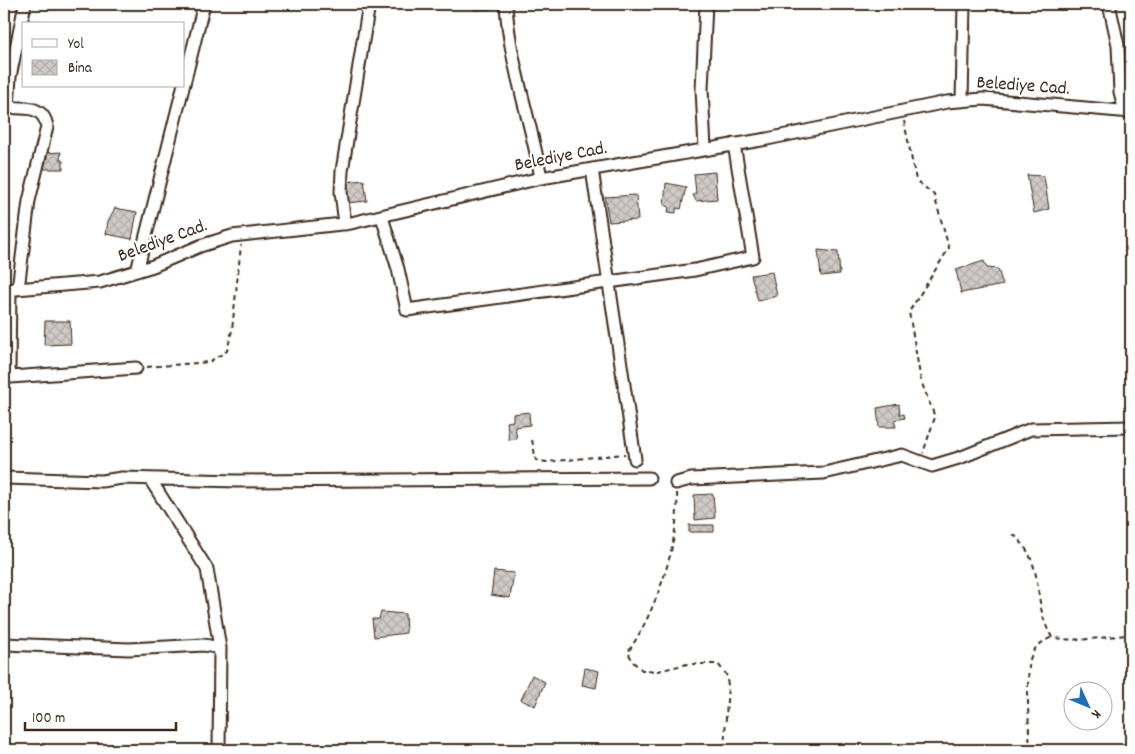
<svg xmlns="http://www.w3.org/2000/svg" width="1135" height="754" viewBox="0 0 1135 754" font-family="Dekko,sans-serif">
  <defs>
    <pattern id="building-cross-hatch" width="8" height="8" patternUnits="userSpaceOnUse" patternTransform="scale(1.25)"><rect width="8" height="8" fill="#cfcac7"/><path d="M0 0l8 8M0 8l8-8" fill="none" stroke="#b3aeaa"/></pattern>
  </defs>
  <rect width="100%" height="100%" fill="#fff"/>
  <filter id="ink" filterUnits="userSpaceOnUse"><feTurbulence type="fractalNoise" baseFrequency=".02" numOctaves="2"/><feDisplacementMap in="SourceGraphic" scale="10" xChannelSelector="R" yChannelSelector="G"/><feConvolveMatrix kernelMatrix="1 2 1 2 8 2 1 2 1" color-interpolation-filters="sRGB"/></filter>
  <g filter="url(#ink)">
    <path fill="url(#building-cross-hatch)" stroke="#3b2a1e" d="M473,4H490L491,9L474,10Z
      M37,21L61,22L36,24Z
      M61,152L60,159L63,161V169H40L46,153Z
      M715,172L717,199L696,201L693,195L696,193L694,174Z
      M1027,175L1044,176L1049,209L1034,213Z
      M364,180L367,201L347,203L345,182Z
      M666,183L686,187L681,209L676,208V213L668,212L669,207L664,205Z
      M636,195L638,220L609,222L605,197Z
      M115,208L137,212L132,239L106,234L108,221Z
      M818,250L838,252L840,274L821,276Z
      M984,261L987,268L998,269L1003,285L961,293L956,270Z
      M772,272L777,296L758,301L751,275Z
      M45,321H70L71,344L44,345Z
      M899,404L900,415L904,414L905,418L894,420L896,427H879L877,408Z
      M529,412L530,425L515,427L517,439L509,440L507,422L513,421V414Z
      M713,494L715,518L695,520L694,495Z
      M689,525H714V532H689Z
      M494,571L514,573L510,598L491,595Z
      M381,612L405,614L406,633L374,637L372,619H379Z
      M585,668L599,671L596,688L582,685Z
      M532,675L545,682L535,706L521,700Z"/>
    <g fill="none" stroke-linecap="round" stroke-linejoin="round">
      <g stroke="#3b2a1e" stroke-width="15">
        <path id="minor" d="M506,4C509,62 531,120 541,178
          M1109,4L1118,45L1120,92L1125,112
          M962,101L964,4
          M4,108C22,108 44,104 47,127L29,201L18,289
          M8,108L10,77L25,4
          M705,149L702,89L706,4
          M592,169L635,459
          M382,217L398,269L407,310L695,270L753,257L734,144
          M345,224L341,192L342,171L369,4
          M137,271L204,4
          M4,290L100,282L153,266L200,246L232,236L351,223L541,178L767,139L947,102L983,99L1131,112
          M10,290L9,370L11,377L136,368
          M4,478L102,481L122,478L237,481L649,478
          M150,479L207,569L220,648L219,750
          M676,483L691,479L824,473L902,455L932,466L962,457L1031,429L1131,427
          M4,644L129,649L204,645L220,648"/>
      </g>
      <path stroke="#3b2a1e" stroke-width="2" stroke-dasharray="5 4" stroke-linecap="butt" d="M904,121L916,180L934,195L949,248L909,312L921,381L935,417L923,453
        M147,367L209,362L227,351L232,330L241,245
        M532,440L536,460L546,462L625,454
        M677,493C680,543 656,611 628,652L633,662L642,670L658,671L687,664H718L726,674L728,685L724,750
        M1013,534C1048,565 1030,602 1052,637C1077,643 1102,637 1127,635L1131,637
        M1030,750C1029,733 1025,666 1032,654C1036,645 1044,641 1052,637"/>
      <use href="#minor" stroke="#fff" stroke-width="11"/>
    </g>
  </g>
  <g text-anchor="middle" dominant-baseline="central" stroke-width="4.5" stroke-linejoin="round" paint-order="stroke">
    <g font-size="19" fill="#3b2a1e" stroke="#fff">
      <text transform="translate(1023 87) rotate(4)">Belediye Cad.</text>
      <text transform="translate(561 158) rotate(-11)">Belediye Cad.</text>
      <text transform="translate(163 242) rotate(-20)">Belediye Cad.</text>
    </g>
  </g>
  <rect width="1135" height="754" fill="none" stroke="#fff" stroke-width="20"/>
  <rect x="10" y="10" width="1115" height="734" fill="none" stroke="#3b2a1e" stroke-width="2" filter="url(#ink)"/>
  <rect x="22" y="22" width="162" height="65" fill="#ffffff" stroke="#b1aaa5"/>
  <rect x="32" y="39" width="25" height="8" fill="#ffffff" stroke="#b1aaa5"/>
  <text x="68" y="48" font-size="15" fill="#3b2a1e">Yol</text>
  <rect x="32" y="60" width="25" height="15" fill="url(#building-cross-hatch)" stroke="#b1aaa5"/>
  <text x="68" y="72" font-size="15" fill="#3b2a1e">Bina</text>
  <g transform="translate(1088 706) rotate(134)"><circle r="24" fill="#ffffff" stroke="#b1aaa5"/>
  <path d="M0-4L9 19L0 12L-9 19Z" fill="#1f6fb2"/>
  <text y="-8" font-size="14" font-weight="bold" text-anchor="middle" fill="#3b2a1e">K</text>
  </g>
  <path d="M25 722v8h151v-8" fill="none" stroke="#3b2a1e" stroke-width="2.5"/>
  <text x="32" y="722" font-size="15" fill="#3b2a1e" stroke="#ffffff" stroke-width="4" paint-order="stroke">100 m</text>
</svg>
